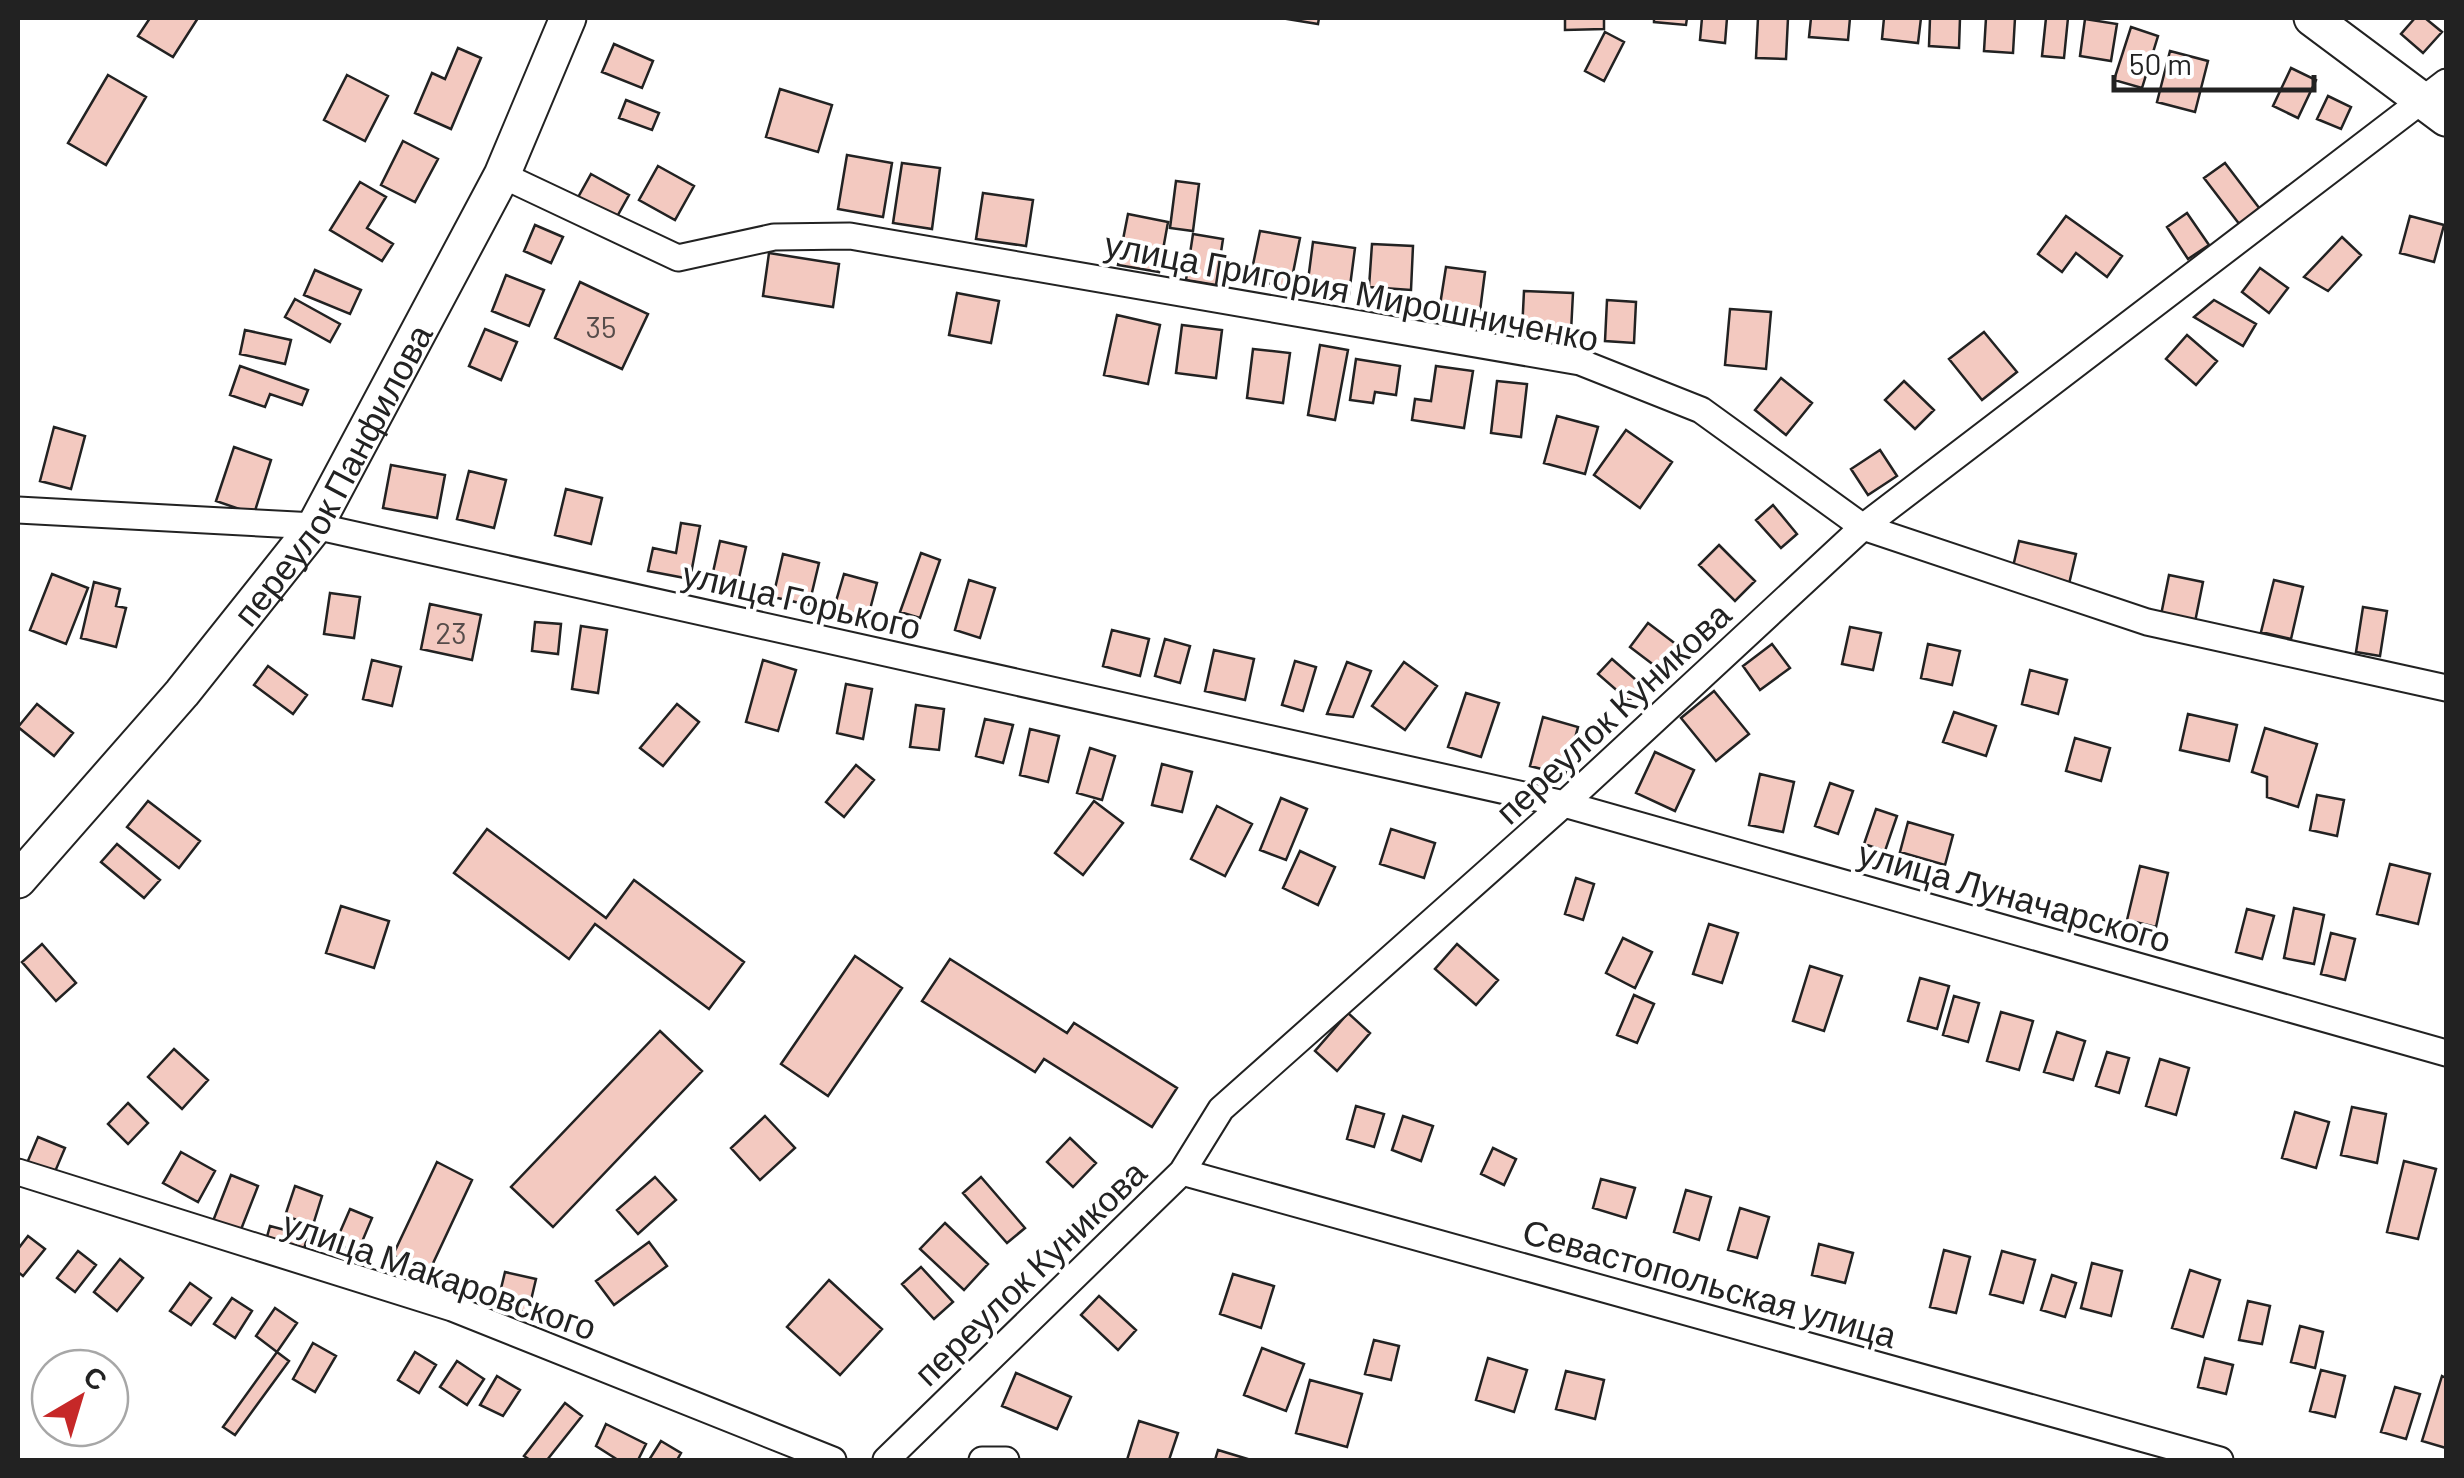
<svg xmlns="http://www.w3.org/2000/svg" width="2464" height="1478" viewBox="0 0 2464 1478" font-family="Barlow,sans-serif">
  <rect width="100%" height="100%" fill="#fff"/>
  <path fill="#f3c9c0" stroke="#222" stroke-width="2.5" d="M150,18H198L173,57L138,36Z
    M1281,18H1319L1318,24Z
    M1565,18H1604V29L1565,30Z
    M1654,18H1687L1686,25L1654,22Z
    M1702,18H1727L1725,43L1700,40Z
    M1758,18H1788L1786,59L1756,58Z
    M1811,18H1850L1848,40L1809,37Z
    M1884,18H1921L1918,43L1882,39Z
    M1930,18H1960L1959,48L1929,46Z
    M1986,18H2015L2013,53L1984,51Z
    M2046,18H2068L2064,58L2042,56Z
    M2415,18H2425L2442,32L2423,53L2401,34Z
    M2085,19L2117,24L2111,61L2080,56Z
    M2131,27L2158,36L2142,88L2114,80Z
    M1605,32L1624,42L1604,81L1585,71Z
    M614,44L653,61L642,88L602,72Z
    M458,48L481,58L451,129L415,113L432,73L445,79Z
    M2170,51L2208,61L2195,112L2157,102Z
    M2291,68L2316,80L2298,118L2273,106Z
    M108,75L146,97L106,165L68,143Z
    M347,75L388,96L365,141L324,120Z
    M780,89L832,105L818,152L766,137Z
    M2328,96L2351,107L2341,129L2317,119Z
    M626,100L659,113L652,130L619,118Z
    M403,141L438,159L415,202L381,185Z
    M847,155L892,163L883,217L838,209Z
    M902,163L940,168L932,229L893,223Z
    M2225,163L2260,209L2240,225L2204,178Z
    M658,166L694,186L675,220L639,200Z
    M591,174L629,195L614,222L576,201Z
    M1176,181L1199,184L1193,231L1170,228Z
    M360,182L386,197L367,228L393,244L382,261L330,230Z
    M983,193L1033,200L1026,246L976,239Z
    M2187,213L2209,245L2188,259L2167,227Z
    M1128,214L1168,222L1159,272L1118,265Z
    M2066,216L2122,256L2107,277L2076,253L2062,272L2038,254Z
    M2410,216L2444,225L2434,262L2400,253Z
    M535,225L563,237L551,263L524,251Z
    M1260,231L1300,238L1290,288L1250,279Z
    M1193,234L1223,239L1216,285L1186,280Z
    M2342,237L2361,255L2328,291L2304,277Z
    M1313,242L1355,248L1349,294L1307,288Z
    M1372,244L1413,246L1411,290L1369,287Z
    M769,253L839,264L833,307L763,296Z
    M1446,267L1485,272L1480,311L1440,305Z
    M2260,268L2288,288L2269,313L2242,292Z
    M315,270L361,290L350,314L304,295Z
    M506,275L544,290L529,326L492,311Z
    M580,282L648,314L622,369L555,338Z
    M1524,291L1573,293L1571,332L1522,331Z
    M957,293L999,301L991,343L949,335Z
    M295,299L340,324L330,342L285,317Z
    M1607,300L1636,302L1634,343L1605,341Z
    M2214,300L2256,324L2243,346L2194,317Z
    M1730,309L1771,312L1766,369L1725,365Z
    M1117,315L1160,325L1148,384L1104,375Z
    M1182,325L1222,330L1216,378L1176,373Z
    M485,329L517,342L501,380L469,366Z
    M245,330L291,340L285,364L240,354Z
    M1984,332L2017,372L1982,400L1949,359Z
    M2187,335L2217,361L2196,385L2166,359Z
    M1320,345L1348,350L1335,420L1308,415Z
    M1253,349L1290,353L1283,403L1247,398Z
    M1356,359L1400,366L1396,395L1375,392L1373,403L1350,400Z
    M240,366L308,390L302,405L270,394L265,407L230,395Z
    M1436,366L1473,371L1464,428L1412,420L1415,399L1431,401Z
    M1781,378L1812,403L1786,435L1755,410Z
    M1497,381L1527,384L1521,437L1491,433Z
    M1904,381L1934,410L1915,429L1885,400Z
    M1557,416L1598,427L1585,474L1544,463Z
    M54,427L85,436L71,489L40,481Z
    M1626,430L1672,462L1640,508L1594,475Z
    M234,447L271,460L254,514L216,501Z
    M1880,450L1897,476L1868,495L1851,469Z
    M391,465L445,475L437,518L383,508Z
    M469,471L506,480L494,528L457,519Z
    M566,489L602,498L591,544L555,535Z
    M1773,505L1797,534L1781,548L1756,520Z
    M681,523L700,526L690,579L648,571L653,548L676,553Z
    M720,541L746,547L737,587L711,581Z
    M2019,541L2076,554L2069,584L2012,571Z
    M1719,545L1755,581L1735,601L1699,565Z
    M921,553L940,560L920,618L900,612Z
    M783,554L819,563L809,605L773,597Z
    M52,574L88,588L66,644L30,630Z
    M844,574L877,583L868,617L834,608Z
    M2169,575L2203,582L2195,622L2161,615Z
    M969,580L995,588L980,638L955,630Z
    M2274,580L2303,587L2291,639L2261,632Z
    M94,582L120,589L116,606L126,608L116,647L81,638Z
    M330,593L360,597L354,638L324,634Z
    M430,604L481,615L472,660L421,649Z
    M2363,607L2387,611L2380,656L2356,652Z
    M535,622L561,624L558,654L532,651Z
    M1648,623L1677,645L1659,669L1630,647Z
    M581,626L607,630L598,693L572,689Z
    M1850,627L1881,633L1873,670L1842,664Z
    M1112,630L1149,639L1140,676L1103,666Z
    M1165,639L1190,646L1180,683L1155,676Z
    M1772,644L1790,668L1760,690L1743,666Z
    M1928,644L1960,651L1952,685L1921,678Z
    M1214,650L1254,659L1245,700L1205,691Z
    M1612,659L1643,686L1629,701L1598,674Z
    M372,660L401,667L392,706L363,699Z
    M763,660L796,670L778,731L746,722Z
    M1295,661L1316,667L1303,711L1282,705Z
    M1347,662L1371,671L1353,717L1327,714Z
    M1404,662L1437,686L1405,730L1372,706Z
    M268,666L307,695L293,714L254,685Z
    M2030,670L2067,680L2058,714L2022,704Z
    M846,684L872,689L863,739L837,733Z
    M1714,691L1749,734L1716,761L1681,718Z
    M1466,693L1499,703L1481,757L1448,747Z
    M37,704L73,733L54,756L18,727Z
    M677,704L699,722L663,766L640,748Z
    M916,705L944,709L939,750L910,747Z
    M1954,712L1996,726L1986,756L1943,742Z
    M2188,714L2237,725L2229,761L2180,750Z
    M1543,717L1578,727L1565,775L1530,766Z
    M985,719L1013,725L1003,763L976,756Z
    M2265,728L2317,744L2298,807L2267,797V777L2252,772Z
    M1030,729L1059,736L1048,782L1020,775Z
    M2075,738L2110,748L2101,781L2066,771Z
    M1090,748L1115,756L1102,800L1077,793Z
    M1655,752L1694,770L1675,811L1636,793Z
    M1162,764L1192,772L1182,812L1152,805Z
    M856,765L874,780L844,817L826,802Z
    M1760,774L1794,782L1783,832L1749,825Z
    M1830,783L1853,791L1838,834L1815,826Z
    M2317,795L2344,800L2337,836L2310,830Z
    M1281,798L1307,809L1286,860L1260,850Z
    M148,801L200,841L179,868L127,827Z
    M1094,801L1123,823L1083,875L1055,853Z
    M1217,806L1252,824L1225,876L1191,859Z
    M1876,809L1897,816L1885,851L1864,844Z
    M1908,822L1953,835L1945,865L1900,852Z
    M487,829L606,918L634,880L744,962L709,1009L595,924L569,959L454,873Z
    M1391,829L1435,843L1424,878L1380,864Z
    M117,844L160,880L144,898L101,862Z
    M1300,851L1335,867L1318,905L1283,888Z
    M2390,864L2430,874L2418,924L2377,914Z
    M2140,866L2168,873L2156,927L2127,920Z
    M1576,878L1594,884L1583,920L1565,914Z
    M341,906L389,921L374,968L326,953Z
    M2294,908L2324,915L2314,964L2284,958Z
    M2247,909L2274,916L2262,959L2236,952Z
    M1709,924L1738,933L1722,983L1693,974Z
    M2331,933L2355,939L2345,980L2321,974Z
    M1623,938L1652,952L1635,988L1606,973Z
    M42,944L76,983L56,1001L22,962Z
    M1457,944L1498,980L1476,1005L1435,969Z
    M855,956L902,988L828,1096L781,1064Z
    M950,959L1067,1033L1074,1023L1177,1088L1152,1127L1044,1059L1035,1072L922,1001Z
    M1810,966L1842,976L1824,1031L1793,1021Z
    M1920,978L1949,986L1937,1029L1908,1021Z
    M1634,995L1654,1004L1637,1043L1617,1035Z
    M1954,996L1979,1003L1968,1042L1943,1035Z
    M2001,1012L2033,1021L2019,1070L1987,1061Z
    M1348,1013L1370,1033L1337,1071L1315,1051Z
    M660,1031L702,1071L553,1227L511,1187Z
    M2057,1032L2085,1041L2073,1080L2044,1072Z
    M174,1049L208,1080L182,1109L148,1077Z
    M2107,1052L2129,1058L2119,1093L2096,1086Z
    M2160,1059L2189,1068L2176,1115L2146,1106Z
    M128,1103L148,1123L128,1144L108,1124Z
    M1356,1106L1384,1114L1374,1147L1347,1139Z
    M2352,1107L2386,1114L2377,1163L2341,1155Z
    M2295,1112L2329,1122L2316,1168L2282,1158Z
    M765,1116L795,1148L760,1180L731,1148Z
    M1403,1116L1433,1126L1421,1161L1392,1150Z
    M38,1137L65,1148L54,1174L27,1163Z
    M1070,1138L1096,1163L1073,1187L1047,1162Z
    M1493,1148L1516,1159L1504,1185L1481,1174Z
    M181,1152L215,1171L198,1202L163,1183Z
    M2404,1161L2436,1169L2418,1239L2387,1232Z
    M437,1162L472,1180L428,1274L393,1255Z
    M231,1175L258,1186L240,1232L213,1221Z
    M655,1177L676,1200L638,1234L617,1210Z
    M981,1177L1025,1228L1007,1243L963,1193Z
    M1601,1179L1635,1188L1626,1218L1593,1208Z
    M295,1186L322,1196L313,1225L285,1216Z
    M1686,1190L1711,1197L1699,1240L1674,1232Z
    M1740,1208L1769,1217L1757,1258L1728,1250Z
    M350,1209L372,1218L359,1249L334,1246Z
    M945,1223L988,1264L964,1290L920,1249Z
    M270,1226L308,1236L302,1255L265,1244Z
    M28,1236L45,1249L23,1276L18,1272V1249Z
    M649,1242L667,1266L614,1305L596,1281Z
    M1819,1244L1853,1253L1845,1283L1812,1275Z
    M1944,1250L1970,1257L1956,1313L1930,1307Z
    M78,1251L96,1265L75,1292L57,1278Z
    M2002,1251L2035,1260L2023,1303L1990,1294Z
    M120,1259L143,1278L117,1311L94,1292Z
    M2092,1263L2122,1271L2111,1316L2081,1308Z
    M921,1267L953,1302L934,1319L902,1284Z
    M2190,1270L2220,1280L2203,1337L2172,1328Z
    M505,1272L536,1279L528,1313L497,1305Z
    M1233,1274L1274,1286L1261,1328L1220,1314Z
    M2052,1275L2076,1283L2065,1317L2041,1310Z
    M829,1280L882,1329L840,1375L787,1327Z
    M190,1283L211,1298L191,1325L170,1311Z
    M1099,1296L1136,1330L1118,1350L1081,1315Z
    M232,1298L252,1311L235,1338L214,1324Z
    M2248,1301L2270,1306L2262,1344L2239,1340Z
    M275,1308L297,1323L277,1352L256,1336Z
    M2300,1326L2323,1332L2315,1368L2291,1362Z
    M1374,1340L1399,1346L1391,1380L1365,1374Z
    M313,1343L336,1356L315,1392L293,1379Z
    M1262,1348L1304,1364L1286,1411L1244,1395Z
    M277,1352L289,1361L235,1435L223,1427Z
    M415,1352L436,1365L419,1393L398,1380Z
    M1488,1358L1527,1370L1514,1412L1476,1400Z
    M2205,1358L2233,1365L2226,1394L2198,1387Z
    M457,1361L484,1379L467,1405L440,1387Z
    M2321,1370L2345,1376L2335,1417L2310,1411Z
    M1566,1371L1604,1380L1595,1419L1556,1409Z
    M1016,1373L1071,1397L1057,1429L1002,1406Z
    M497,1376L520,1390L503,1416L480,1405Z
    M2442,1376L2446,1378V1448L2422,1441Z
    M1310,1380L1362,1394L1347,1447L1296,1433Z
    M2395,1387L2420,1394L2406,1439L2381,1432Z
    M565,1403L582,1416L547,1460H530L524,1456Z
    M1139,1421L1178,1433L1169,1460H1127Z
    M606,1424L646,1444L638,1460H618L596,1446Z
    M661,1441L681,1453L677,1460H649Z
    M1218,1450L1251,1460H1215Z"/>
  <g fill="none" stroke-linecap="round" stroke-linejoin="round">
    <g stroke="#222" stroke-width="29">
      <path id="street" d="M502,175L678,258L774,237L850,236L1580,362L1701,410L1863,527L2147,622L2446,688
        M18,510L315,526L1564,804L2446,1053
        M18,1172L452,1308L833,1460
        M1182,1172L2220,1460
        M886,1460L1182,1172L1221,1109L1564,804L1863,527L2446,82
        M982,1460H1006"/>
    </g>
    <g stroke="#222" stroke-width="39">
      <g id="secondary">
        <path d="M2312,18L2446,118"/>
        <path id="s1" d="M18,880L182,693L315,526L502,175L568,18"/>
      </g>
    </g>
    <use href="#street" stroke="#fff" stroke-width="25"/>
    <use href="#secondary" stroke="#fff" stroke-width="35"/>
  </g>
  <g text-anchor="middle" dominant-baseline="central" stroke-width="8" stroke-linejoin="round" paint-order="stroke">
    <g font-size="30" fill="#564c4a">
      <text x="601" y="326">35</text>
      <text x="451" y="632">23</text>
    </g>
    <g font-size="35" fill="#222" stroke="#fff">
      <text transform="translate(1352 290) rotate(11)">улица Григория Мирошниченко</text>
      <text stroke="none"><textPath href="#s1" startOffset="515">переулок Панфилова</textPath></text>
      <text transform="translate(802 599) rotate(13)">улица Горького</text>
      <text transform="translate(1612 712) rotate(-43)">переулок Куникова</text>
      <text transform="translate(2015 895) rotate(16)">улица Луначарского</text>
      <text transform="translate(1029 1272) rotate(-44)">переулок Куникова</text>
      <text transform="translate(440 1274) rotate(19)">улица Макаровского</text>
      <text transform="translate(1710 1282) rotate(16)">Севастопольская улица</text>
    </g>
  </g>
  <rect width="2464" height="1478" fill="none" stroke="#222222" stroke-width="40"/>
  <g transform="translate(80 1398) rotate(38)"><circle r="48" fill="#ffffff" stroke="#a7a7a7" stroke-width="2.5"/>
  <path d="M0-8L18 38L0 25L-18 38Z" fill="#c62828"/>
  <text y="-15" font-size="28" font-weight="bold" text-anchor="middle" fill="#222222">С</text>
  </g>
  <path d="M2114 75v15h200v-15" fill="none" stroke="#222222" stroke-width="5"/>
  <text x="2129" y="75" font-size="30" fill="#222222" stroke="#ffffff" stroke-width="8" paint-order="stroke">50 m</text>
</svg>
